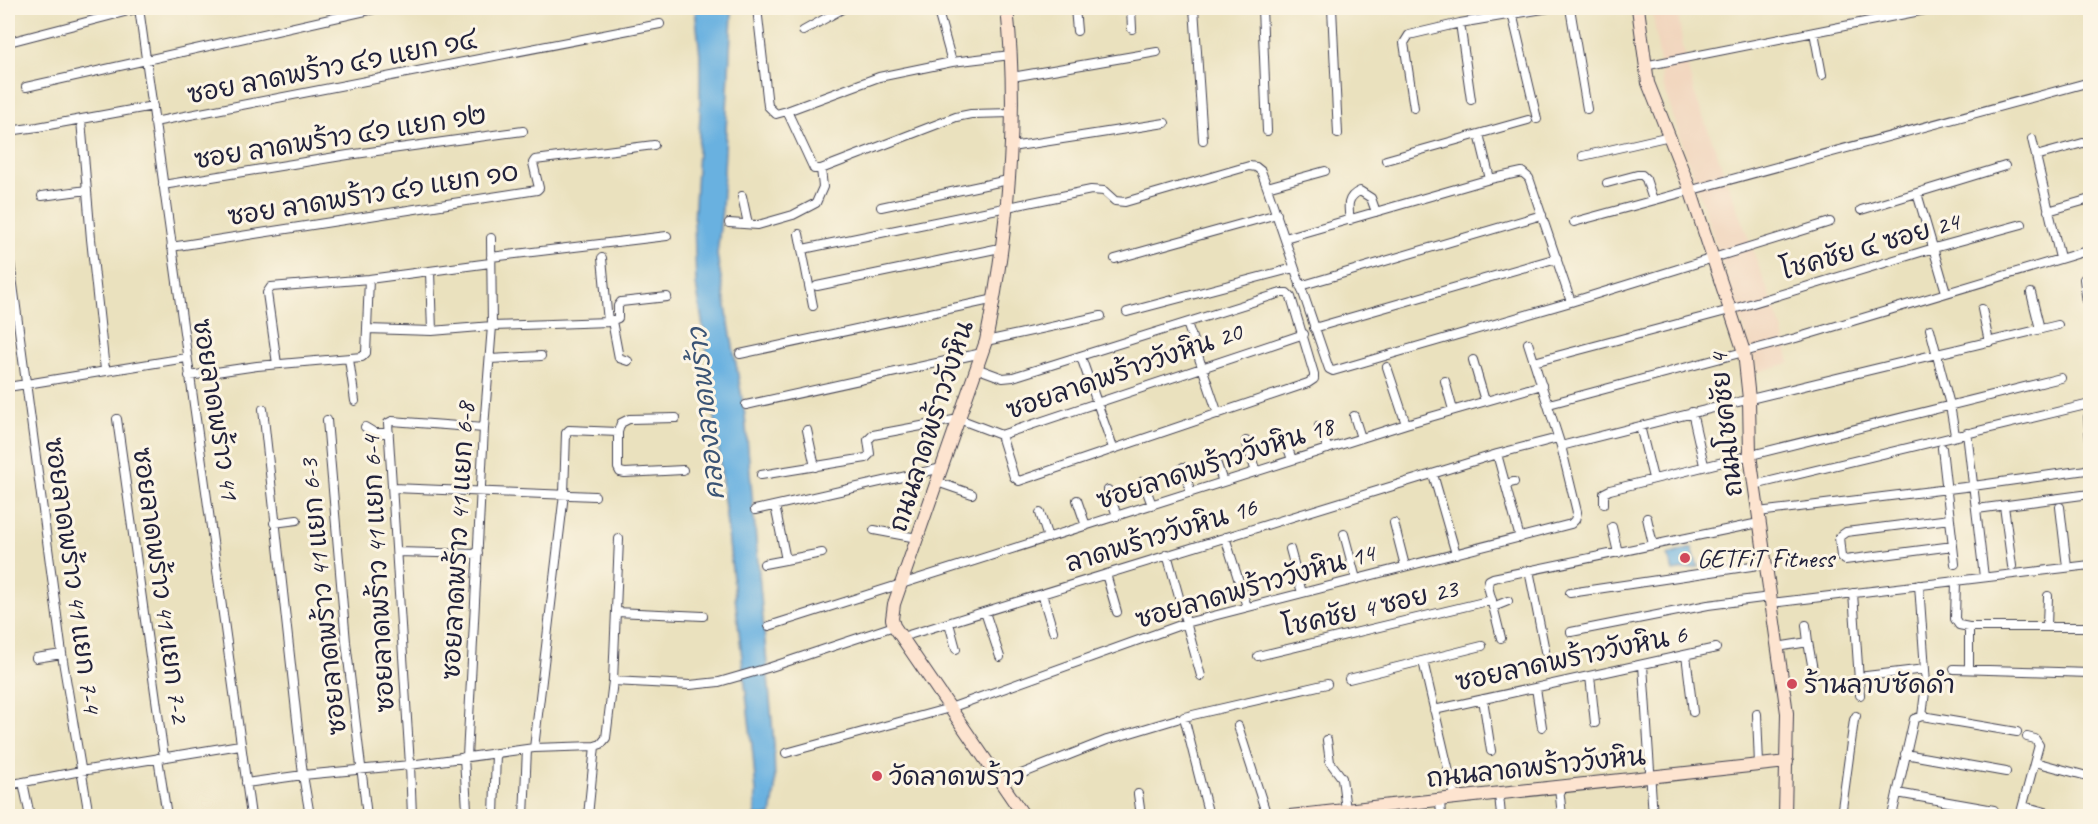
<svg xmlns="http://www.w3.org/2000/svg" width="2098" height="824" viewBox="0 0 2098 824" font-family="Caveat,'Playpen Sans Thai',sans-serif">
  <rect width="100%" height="100%" fill="#fcf5e5"/>
  <filter id="ink" filterUnits="userSpaceOnUse"><feTurbulence type="fractalNoise" baseFrequency=".0167" numOctaves="2"/><feDisplacementMap in="SourceGraphic" scale="12" xChannelSelector="R" yChannelSelector="G"/><feConvolveMatrix kernelMatrix="1 2 1 2 8 2 1 2 1" color-interpolation-filters="sRGB"/></filter>
  <filter id="wash" filterUnits="userSpaceOnUse"><feTurbulence type="fractalNoise" baseFrequency=".008" numOctaves="4" result="noise"/><feDisplacementMap in="SourceGraphic" scale="24" xChannelSelector="R" yChannelSelector="G"/><feGaussianBlur stdDeviation="1.35" result="paint"/><feColorMatrix in="noise" values="0 0 0 0 0 0 0 0 0 0 0 0 0 0 0 0 0 1.4 0 .05"/><feComposite in="paint" operator="in"/></filter>
  <g filter="url(#wash)">
    <rect width="100%" height="100%" fill="#eae1be"/>
    <path fill="#f1d5bd" d="M1652,8H1677L1683,47L1694,92L1782,329L1790,363L1758,372L1663,85Z"/>
    <path fill="#69b1e0" stroke="#466a8e" stroke-width="1.5" d="M695,8H730L732,14L722,209L717,255L745,415L774,744L775,790L771,816H755L756,792L753,755L708,358L696,284L694,222L700,115V55Z
      M1692,548L1698,567L1673,571L1668,555Z"/>
  </g>
  <g filter="url(#ink)">
    <g fill="none" stroke-linecap="round" stroke-linejoin="round">
      <g stroke="#403f4f" stroke-width="10">
        <path id="street" d="M139,8L251,816
          M757,8L768,106L776,114L787,111L879,77L952,62L1011,55
          M937,8L952,62
          M1075,8L1077,31
          M1131,8L1132,29
          M1194,8L1203,140
          M1262,8L1267,131
          M1332,8L1338,134
          M1570,8L1587,109
          M1512,13L1537,119
          M1460,23L1471,100
          M803,31L844,8
          M1814,32L1822,75
          M9,42L140,8
          M1644,66L1935,8
          M1012,77L1157,52
          M26,87L379,8
          M1414,108L1404,43L1409,35L1460,23L1549,8
          M787,111L814,169H821L956,117L971,114L1013,113
          M81,120L91,239L105,370
          M154,122L660,24
          M8,131L38,127L153,106
          M1479,134L1490,179
          M2032,139L2060,258
          M1011,147L1165,123
          M1583,156L1670,136
          M2036,156L2090,141
          M1386,160L1528,120
          M1607,183L1637,175H1642L1646,179L1653,200
          M163,185L348,155L523,131
          M1267,187L1325,171
          M1917,193L1946,292
          M42,196L87,190
          M742,196L748,224
          M881,207L1008,180
          M1861,210L2005,166
          M2048,211L2090,199
          M1350,220C1348,207 1346,197 1360,191L1371,198L1376,212
          M1574,222L2090,82
          M729,223L758,225L793,215L816,203L823,187L821,169
          M799,234L813,306
          M1285,238L1490,179L1522,172L1529,178L1571,302
          M8,247L63,661L89,816
          M171,247L537,190L539,188L533,163L535,160L654,145
          M803,249L1091,190L1104,191L1115,201L1125,202L1249,166L1256,167L1261,171L1267,187L1329,369L1333,371L1571,302L1830,222
          M491,257L667,236
          M1115,259L1277,214
          M430,272L432,331
          M2084,279L2090,328
          M817,286L1000,248
          M1300,286L1542,215
          M2031,293L2040,329
          M1982,309L1989,342
          M1127,312L1294,268
          M612,321L619,358L628,361
          M608,322L618,318V306L621,302L667,297
          M1187,323L1218,414
          M1314,328L1557,258
          M367,329L432,331L492,326L491,238
          M1930,329L1950,405L1955,435
          M986,341L1101,316
          M740,354L995,299
          M1081,357L1113,448
          M349,359L355,401
          M490,359L541,356
          M1473,360L1485,401
          M1534,362L1730,310L1934,248L2022,224
          M277,364L267,293L271,287L369,279L490,263
          M1387,367L1406,424
          M976,368L1003,378L1013,377L1281,293H1287L1291,297L1314,374V379L1308,383L1019,481L1014,477L1001,435
          M189,376L257,366L362,357L366,353L369,279
          M1445,381L1453,410
          M8,387L186,358
          M1549,404L1796,338L2090,250
          M746,405L982,353
          M263,409L303,775L310,816
          M1692,412L1704,465
          M1354,416L1361,438
          M2088,417L2090,440
          M676,418L629,419L621,423L618,432V468L620,472L625,473L683,470
          M117,419L164,757
          M327,420L346,642L367,816
          M1319,426L1328,449
          M1640,426L1653,478
          M365,427L375,433H389
          M807,430L815,467
          M1967,433L1984,577
          M1285,439L1292,460
          M1246,441L1256,472
          M1561,446C1726,404 1892,365 2058,325
          M1942,448L1955,564
          M1497,454L1520,538
          M1214,456L1223,482
          M1183,467L1191,493
          M1433,474L1456,554
          M761,475L866,458L870,454L868,440L873,435L959,419L1001,435L1304,334
          M1143,481L1152,505
          M937,482L972,494
          M1505,484L1514,482
          M1754,485L2090,404
          M393,488L595,496
          M1108,490L1117,516
          M1077,500L1086,526
          M1604,504V493L1610,490L2061,378
          M775,506L786,560
          M2004,506L2012,566
          M2060,507L2067,567
          M1977,509L2090,494
          M755,510L942,468
          M1758,512L1973,486L2086,470L2090,466
          M1040,513L1048,538
          M1647,518L1653,545
          M1950,519L1846,532L1839,537L1841,557L1845,560L1953,546
          M274,523L297,520
          M1394,523L1405,566
          M1612,527L1618,553
          M874,530L917,538
          M1344,534L1356,579
          M1225,537L1247,607
          M1290,549L1302,593
          M397,552L478,554
          M1167,554L1201,676
          M764,564L822,553
          M1529,570L1545,651
          M1106,574L1117,612
          M1956,581L1955,619L1959,625L1969,627H2090
          M1919,585L1926,684L1922,716
          M1570,593L1765,564
          M1853,593L1860,695
          M1042,594L1053,631
          M1771,603L2090,565
          M1493,607L1508,601
          M616,612L703,616
          M985,612L1000,657
          M949,623L956,649
          M769,626L1406,424L1542,385
          M2047,626L2048,596
          M1571,632L1708,605L1770,597
          M902,637L1497,454L1558,438
          M1501,638L1488,586L1489,580L1493,578L1759,523
          M1808,642L1813,670
          M1777,647L1808,642L1806,625
          M1686,655L1693,712
          M1258,656L1492,600
          M36,658L62,654
          M1423,661L1455,798
          M1643,665L1653,816
          M1954,669L2090,673
          M1969,669V627
          M1590,676L1595,723
          M1858,677L1925,669
          M1349,679L1482,646
          M613,681L690,685L719,682L771,667L894,626
          M1536,688L1542,727
          M1483,699L1491,751
          M1434,710L1716,648
          M1757,714L1759,765
          M1238,726L1267,816
          M1327,740L1330,762L1342,778L1346,810
          M534,748L564,494L566,433L569,430L618,432
          M786,753L950,708L1186,623L1571,524L1575,520L1577,512L1561,446L1528,343
          M1905,754L2006,772
          M464,757L467,810
          M467,757L484,428L492,326L608,322L602,258
          M158,758L167,816
          M2035,762L2087,776
          M23,782L30,816
          M1001,782L1107,740L1177,719
          M246,783L303,775L410,765L534,748L595,746L601,744L606,738L613,681L619,539
          M8,785L81,771L240,745
          M1559,787L1562,816
          M1897,793L1994,810
          M1138,794L1141,816
          M1499,794L1501,816
          M1440,800L1441,816
          M2023,806L2060,816
          M412,816L410,765L388,423L392,421L484,428
          M494,816L496,753
          M524,816L527,749
          M588,816L595,746
          M1209,816L1184,717L1327,684
          M1841,816L1854,720L1856,716
          M1892,816L1914,719L1922,716L2017,732
          M2020,816L2039,745L2035,739L2027,737"/>
      </g>
      <g stroke="#403f4f" stroke-width="14">
        <path id="secondary" d="M1007,8C1019,118 1008,232 986,341L894,604L892,619L894,626L1024,816
          M1638,8L1648,83L1690,189L1744,352L1749,399L1750,455L1787,713L1785,816
          M1290,816L1787,762"/>
      </g>
      <use href="#street" stroke="#fff" stroke-width="8"/>
      <use href="#secondary" stroke="#fde4d0" stroke-width="12"/>
    </g>
  </g>
  <g fill="#d1495b" stroke="#fcf5e5" stroke-width="2">
    <circle cx="1685" cy="558" r="6"/>
    <circle cx="1792" cy="684" r="6"/>
    <circle cx="877" cy="776" r="6"/>
  </g>
  <g text-anchor="middle" dominant-baseline="central" stroke-width="6" stroke-linejoin="round" paint-order="stroke">
    <g font-size="26" fill="#22223b" stroke="#fcf5e5">
      <text transform="translate(332 67) rotate(-11)">ซอย ลาดพร้าว ๔๑ แยก ๑๔</text>
      <text transform="translate(340 137) rotate(-9)">ซอย ลาดพร้าว ๔๑ แยก ๑๒</text>
      <text transform="translate(373 194) rotate(-9)">ซอย ลาดพร้าว ๔๑ แยก ๑๐</text>
      <text transform="translate(1870 246) rotate(-16)">โชคชัย ๔ ซอย 24</text>
      <text transform="translate(1124 371) rotate(-19)">ซอยลาดพร้าววังหิน 20</text>
      <text transform="translate(216 409) rotate(81)">ซอยลาดพร้าว 41</text>
      <text transform="translate(1726 425) rotate(-96)">ถนนโชคชัย 4</text>
      <text transform="translate(931 426) rotate(-72)">ถนนลาดพร้าววังหิน</text>
      <text transform="translate(1215 463) rotate(-18)">ซอยลาดพร้าววังหิน 18</text>
      <text transform="translate(1161 535) rotate(-17)">ลาดพร้าววังหิน 16</text>
      <text transform="translate(458 541) rotate(-87)">ซอยลาดพร้าว 41 แยก 6-8</text>
      <text transform="translate(378 574) rotate(-93)">ซอยลาดพร้าว 41 แยก 6-4</text>
      <text transform="translate(73 575) rotate(82)">ซอยลาดพร้าว 41 แยก 7-4</text>
      <text transform="translate(161 585) rotate(82)">ซอยลาดพร้าว 41 แยก 7-2</text>
      <text transform="translate(1255 586) rotate(-16)">ซอยลาดพร้าววังหิน 14</text>
      <text transform="translate(323 597) rotate(-96)">ซอยลาดพร้าว 41 แยก 6-3</text>
      <text transform="translate(1370 608) rotate(-13)">โชคชัย 4 ซอย 23</text>
      <text transform="translate(1571 658) rotate(-12)">ซอยลาดพร้าววังหิน 6</text>
      <text transform="translate(1536 767) rotate(-6)">ถนนลาดพร้าววังหิน</text>
    </g>
    <g font-size="26" fill="#22223b" stroke="#fcf5e5" text-anchor="start">
      <text x="1697" y="558">GETFiT Fitness</text>
      <text x="1804" y="684">ร้านลาบซัดดำ</text>
      <text x="889" y="776">วัดลาดพร้าว</text>
    </g>
    <g font-size="27" font-style="italic" fill="#3b5475" stroke="#fcf5e5">
      <text transform="translate(706 414) rotate(-96)">คลองลาดพร้าว</text>
    </g>
  </g>
  <rect width="2098" height="824" fill="none" stroke="#fcf5e5" stroke-width="30"/>
</svg>
